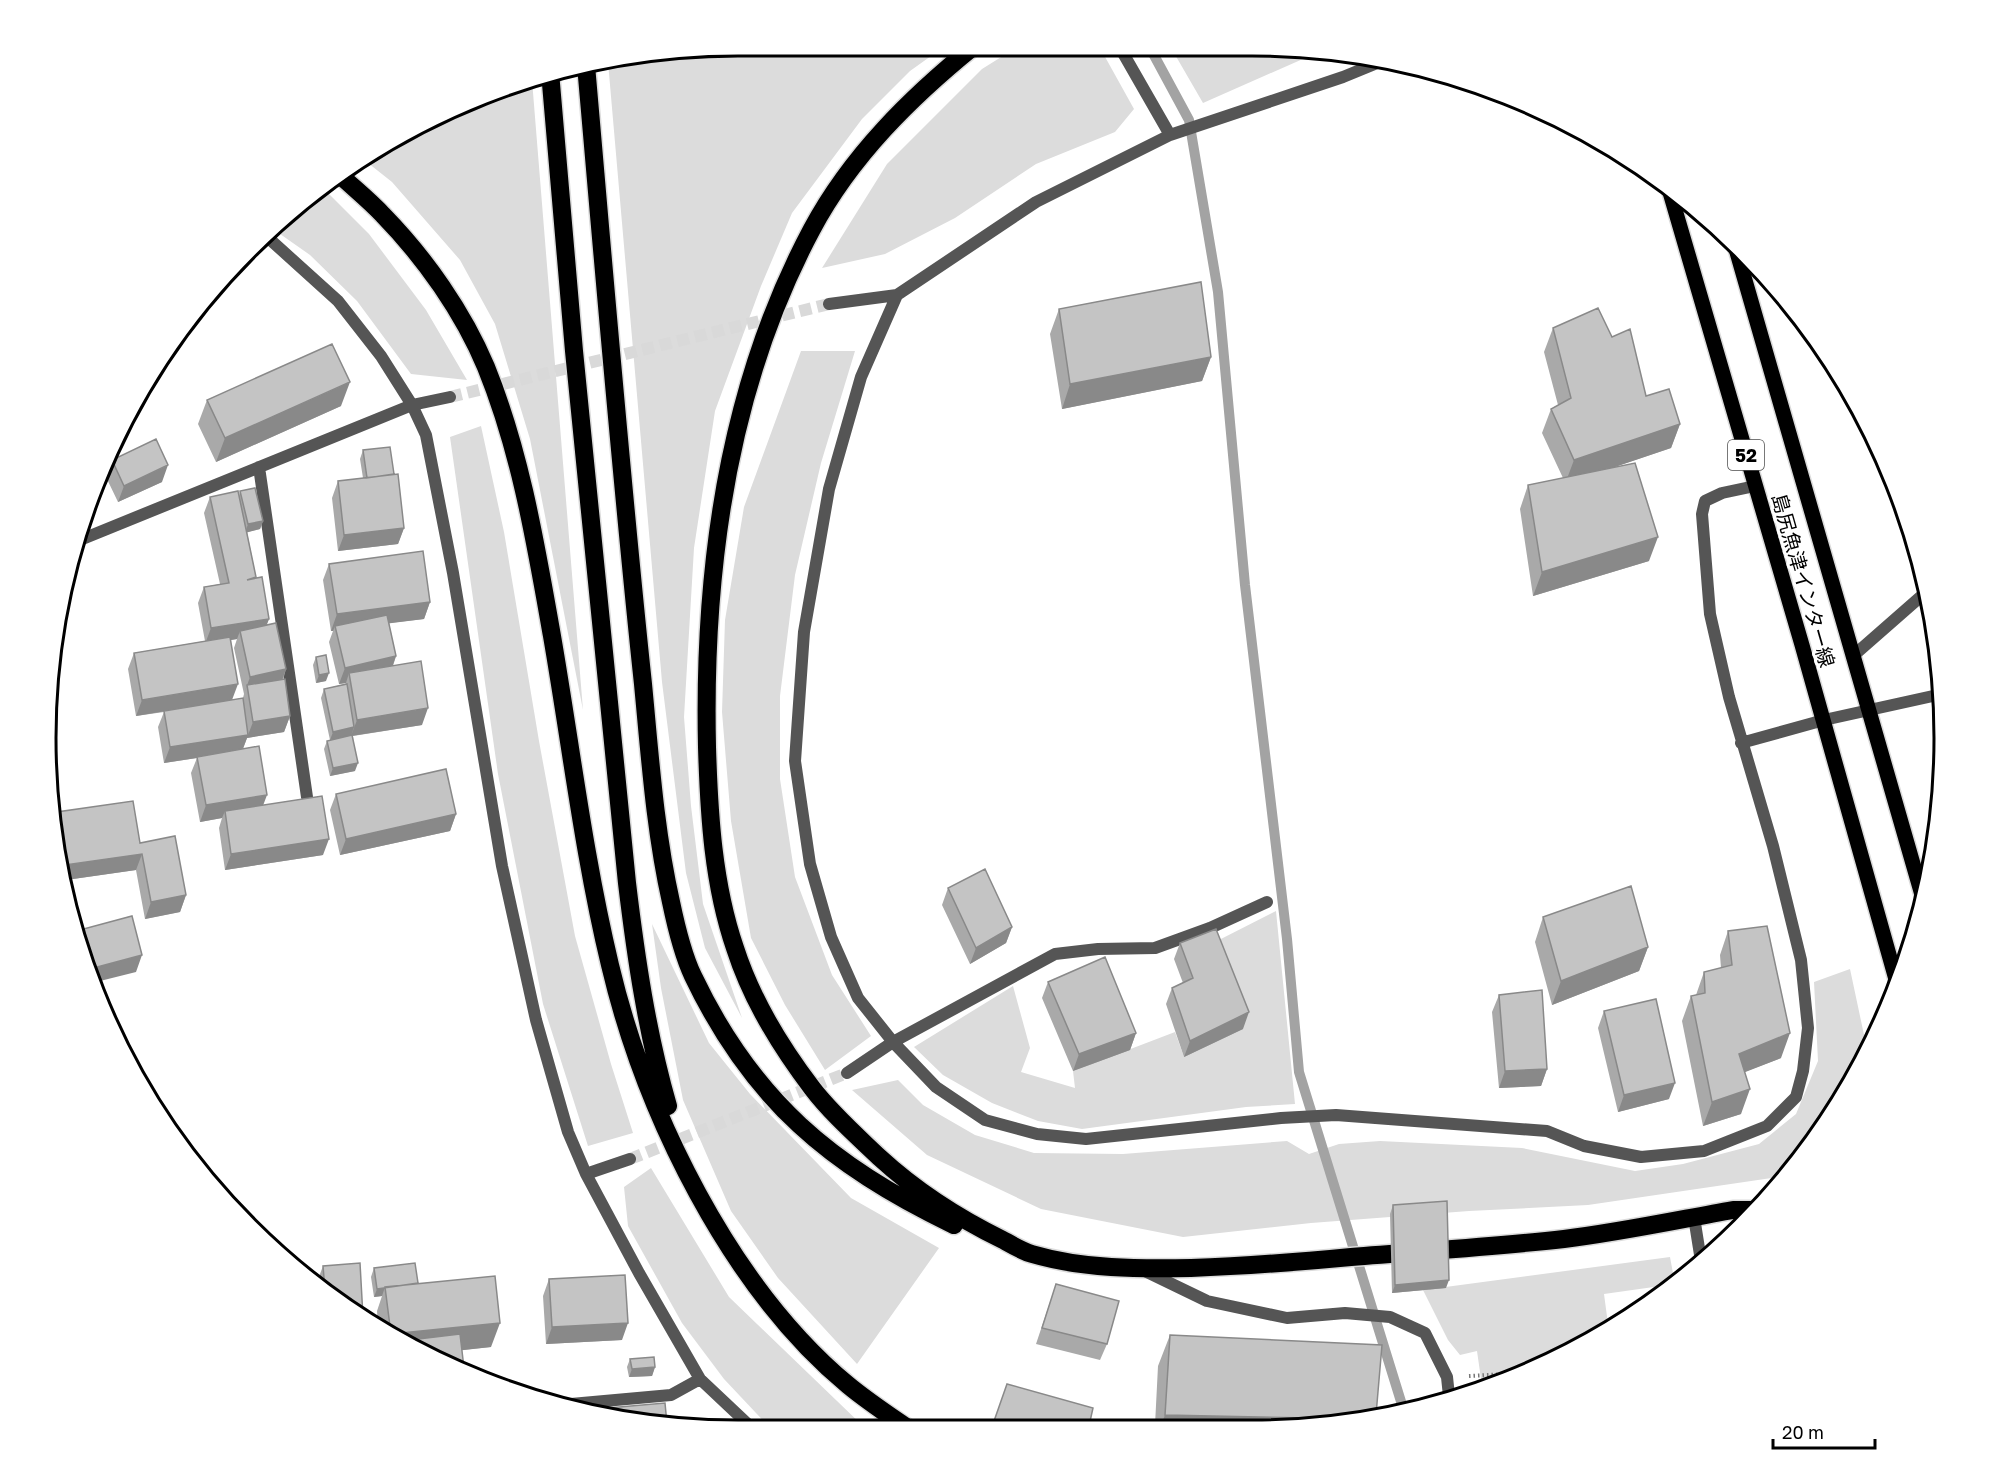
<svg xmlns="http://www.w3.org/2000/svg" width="1989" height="1475" viewBox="0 0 1989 1475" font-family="'Golos Text','Noto Sans JP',sans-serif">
  <rect width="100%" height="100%" fill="#fff"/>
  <path fill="#dcdcdc" d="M738,45L945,46L910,71L862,119L792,213L761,286L715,411L694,548L684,717L691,806L703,904L742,1018L705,948L686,873L662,682L608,62Z
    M1019,46H1099L1134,109L1115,132L1036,164L955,218L885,254L822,268L887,164L982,69Z
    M1170,46H1296L1321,51L1203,103Z
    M532,80L583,710L530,439L495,324L460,260L392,182L363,159L391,138Z
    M324,189L369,234L426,310L467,380L411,374L357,301L310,255L273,229Z
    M801,351H855L821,463L795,575L780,696V779L795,877L832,975L871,1036L825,1070L785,1005L751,938L731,821L722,712L725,620L744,507Z
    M481,426L504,532L539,741L575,936L611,1064L633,1133L588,1146L543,1004L498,774L450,437Z
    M1276,911L1295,1104L1246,1107L1082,1129L1038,1121L992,1103L943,1075L914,1047L1013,986L1030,1048L1021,1072L1075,1088L1073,1071L1175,1032L1184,1057L1215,942Z
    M652,924L709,1043L750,1094L851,1198L939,1248L857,1364L778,1278L731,1211L683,1100L661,988Z
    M1850,969L1867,1049L1851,1084L1785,1176L1588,1205L1469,1211L1311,1223L1183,1237L1041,1209L927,1155L852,1090L898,1080L923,1105L975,1135L1034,1153L1123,1154L1287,1141L1309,1154L1339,1144L1380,1141L1522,1148L1635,1171L1683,1164L1759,1144L1796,1114L1818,1061L1814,982Z
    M651,1168L729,1297L864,1427L770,1428L724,1379L682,1323L628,1226L624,1187Z
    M1670,1257L1675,1284L1604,1294L1608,1324L1516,1377L1482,1386L1477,1351L1460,1355L1448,1340L1423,1290Z"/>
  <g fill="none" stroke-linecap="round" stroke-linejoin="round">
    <path stroke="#a3a3a3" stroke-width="10" d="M1149,46L1189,120L1218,292L1245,585L1287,939L1299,1072L1403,1408"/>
    <path stroke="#d9d9d9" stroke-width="12" stroke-dasharray="12 6" stroke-linecap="butt" d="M450,397L829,304
      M630,1159L847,1073"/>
    <g stroke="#dbdbdb" stroke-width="18">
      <path id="primary" d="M1669,189L1802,645L1897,983
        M1734,242L1922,895"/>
    </g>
    <g stroke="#dbdbdb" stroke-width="21">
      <path id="highway" d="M974,46C911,97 851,156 812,229C728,386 703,570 707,747C709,814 713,884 735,948C751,998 780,1046 812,1088C831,1113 856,1135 879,1157C916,1191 958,1218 1003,1240C1012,1245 1022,1251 1032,1254C1083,1269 1139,1269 1191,1268C1245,1266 1298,1262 1351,1257C1422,1251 1494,1247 1564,1239C1621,1232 1677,1220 1733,1210H1755
        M586,65C604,271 621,478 643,684C650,757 655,831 671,902C676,926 682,953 693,976C752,1100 832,1167 954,1225
        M550,72L574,351L627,883C636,958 647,1033 668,1106
        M341,176C355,189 370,201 383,215C425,258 463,312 486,367C521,453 536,546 552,636C571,746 584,857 610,965C645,1113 730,1287 848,1385C866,1400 887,1414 906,1427"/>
    </g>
    <path stroke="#777" stroke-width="4" stroke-dasharray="1.5 3" stroke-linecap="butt" d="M1469,1376L1523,1373"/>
    <path stroke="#555" stroke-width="12" d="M1694,1217L1701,1261
      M1145,1271L1207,1301L1287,1318L1345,1313L1390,1317L1425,1333L1447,1377L1449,1396"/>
    <path stroke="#555" stroke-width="12" d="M1119,46L1170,135
      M265,235L338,301L381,356L412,405L426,435L453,573L502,866L536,1020L568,1132L586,1174L639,1273L700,1379L752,1428
      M897,295L861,377L829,489L804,632L795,761L810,864L831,937L858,998L893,1042L936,1087L985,1120L1037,1134L1086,1139L1281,1118L1336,1115L1547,1131L1584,1146L1641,1157L1704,1151L1767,1126L1796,1097L1803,1071L1808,1028L1801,960L1773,846L1729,697L1710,614L1702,514L1705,501L1722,493L1755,486
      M829,304L897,295L1036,202L1170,135L1343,77L1382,61
      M259,467L307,797
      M80,540L412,405L450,397
      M1853,656L1926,592
      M1741,743L1824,720L1942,694
      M847,1073L893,1042L1055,954L1098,949L1155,948L1210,928L1267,902
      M586,1174L630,1159
      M571,1404L671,1395L700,1379"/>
    <use href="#primary" stroke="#000" stroke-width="15"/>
    <use href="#highway" stroke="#000" stroke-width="18"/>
  </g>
  <path fill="#a9a9a9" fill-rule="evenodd" d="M1059,309L1211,357L1202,381L1062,409L1050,334Z
    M1553,328L1612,337L1646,396L1680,424L1671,448L1617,466L1649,561L1533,596L1520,509L1528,485L1563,478L1542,433L1551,409L1558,405L1544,352Z
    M207,400L341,406L216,462L198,424Z
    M111,447L112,460L162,482L118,502L106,477L100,481Z
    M363,450L394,474L404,528L398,544L338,551L332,498L338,481L363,478L360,459Z
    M240,491L263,521L260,529L247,532L256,577V579L269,619L266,625L286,669L283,680L290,716L284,732L247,738L243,749L263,805L323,855L225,870L219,828L222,818L200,822L191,773L197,758L164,763L158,727L164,712L136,716L128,669L134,653L205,641L198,603L204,587L220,584L204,513L210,497L239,496ZM237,639L234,648L244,694L243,698L232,700L231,640Z
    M329,564L430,602L424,619L389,623L396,656L393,666L422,725L353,736L355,771L330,776L324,749L327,741L330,740L321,698L324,689L345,684L346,683L339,684L329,642L333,631H331L323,580Z
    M316,657L326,681L316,683L313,665Z
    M336,794L456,814L450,831L340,855L330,810Z
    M57,812L140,843L186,895L180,912L145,919L136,870L66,880L54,820Z
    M948,888L1012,927L1006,943L970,964L942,905Z
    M1543,917L1648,947L1639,971L1552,1005L1535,942Z
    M1728,931L1781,1058L1744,1072L1741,1114L1703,1126L1682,1021L1691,996L1696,995L1704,972L1721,968L1720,955Z
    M1180,943L1243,1029L1184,1057L1166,1004L1172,988L1183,983L1174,959Z
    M1048,982L1136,1033L1130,1050L1073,1071L1042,998Z
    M1499,995L1547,1069L1541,1086L1499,1088L1492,1012Z
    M1604,1011L1669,1099L1618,1112L1598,1028Z
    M1393,1205L1446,1288L1392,1293L1390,1214Z
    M323,1266L363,1317L317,1284V1282Z
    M374,1268L417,1284L491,1347L462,1350L463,1370L392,1337L378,1328L377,1311L382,1296L374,1297L371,1277Z
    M549,1279L622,1340L546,1344L543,1296Z
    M1056,1284L1107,1344L1100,1360L1036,1344Z
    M1170,1335L1342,1424L1155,1425L1158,1366Z
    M630,1359L655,1367L652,1376L629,1377L627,1367Z"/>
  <path fill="#898989" d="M1211,357L1202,381L1062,409L1070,384Z
    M350,382L341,406L216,462L225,438Z
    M1680,424L1671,448L1565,484L1574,460Z
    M115,453L106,478L100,481L108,457Z
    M168,465L162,482L118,502L124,486Z
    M263,521L260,529L245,533L248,524Z
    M404,528L398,544L338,551L344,535Z
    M1658,537L1649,561L1533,596L1542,572Z
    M430,602L424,619L336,630L335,626L333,631H331L337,614Z
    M269,619L263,635L240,631L237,639L205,644L211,628Z
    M396,656L390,673H349L346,683L339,684L345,668Z
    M286,669L280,686L247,685L244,694L250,677Z
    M329,673L326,681L316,683L319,675Z
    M238,684L232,700L136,716L142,700Z
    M428,708L422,725L351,736L357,720Z
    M290,716L284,732L247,738L242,751L164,763L170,747L248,735L253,722Z
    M354,727L351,736L330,740L333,732Z
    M358,763L355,771L330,776L333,768Z
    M267,795L261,811H225L222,818L200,822L206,805Z
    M456,814L450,831L340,855L346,839Z
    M329,839L323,855L225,870L231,854Z
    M142,854L136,870L66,880L63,868L65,865Z
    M186,895L180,912L145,919L151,902Z
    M1012,927L1006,943L970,964L976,948Z
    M1648,947L1639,971L1552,1005L1561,981Z
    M142,955L136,972L92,983L86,970Z
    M1249,1012L1243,1029L1184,1057L1190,1041Z
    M1136,1033L1130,1050L1073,1071L1079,1054Z
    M1790,1033L1781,1058L1730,1078L1739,1054Z
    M1547,1069L1541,1086L1499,1088L1505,1071Z
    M1675,1083L1669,1099L1618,1112L1624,1095Z
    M1750,1089L1741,1114L1703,1126L1712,1102Z
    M1449,1280L1446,1288L1392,1293L1395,1285Z
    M385,1287L382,1296L374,1297L377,1289Z
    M500,1323L491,1347L428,1354L410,1340L408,1345L390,1336L391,1334Z
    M628,1323L622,1340L546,1344L552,1327Z
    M655,1367L652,1376L629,1377L632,1369Z
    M1165,1415L1360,1419L1342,1424L1161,1425Z"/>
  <path fill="#c4c4c4" stroke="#898989" stroke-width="1.5" d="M1201,282L1211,357L1070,384L1059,309Z
    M1598,308L1612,337L1630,329L1646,396L1669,389L1680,424L1574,460L1551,409L1571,398L1553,328Z
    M332,344L350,382L225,438L207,400Z
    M156,439L168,465L124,486L112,460Z
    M111,447L115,453L108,457Z
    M390,447L394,474L367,478L363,450Z
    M1635,463L1658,537L1542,572L1528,485Z
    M398,474L404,528L344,535L338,481Z
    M255,488L263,521L248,524L240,491Z
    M238,491L256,577L247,580L262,577L269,619L211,628L204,587L229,583L210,497Z
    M423,551L430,602L337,614L329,564Z
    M387,615L396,656L345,668L335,626Z
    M276,623L286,669L250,677L240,631Z
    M230,637L238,684L142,700L134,653Z
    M326,655L329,673L319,675L316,657Z
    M421,661L428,708L357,720L349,673Z
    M285,679L290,716L253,722L247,685Z
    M347,684L354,727L333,732L324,689Z
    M243,698L248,735L170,747L164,711Z
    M352,735L358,763L333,768L327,741Z
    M259,746L267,795L206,805L197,757Z
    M446,769L456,814L346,839L336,794Z
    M322,796L329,839L231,854L225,811Z
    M133,801L140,843L175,836L186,895L151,902L142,854L65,865L57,812Z
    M985,869L1012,927L976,948L948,888Z
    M1631,886L1648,947L1561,981L1543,917Z
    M132,916L142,955L86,970L82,960L76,931Z
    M1767,926L1790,1033L1739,1054L1750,1089L1712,1102L1691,996L1705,993L1704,972L1732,965L1728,931Z
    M1216,929L1249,1012L1190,1041L1172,988L1193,978L1180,943Z
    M1105,957L1136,1033L1079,1054L1048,982Z
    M1542,990L1547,1069L1505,1071L1499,995Z
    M1656,999L1675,1083L1624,1095L1604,1011Z
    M1447,1201L1449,1280L1395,1285L1393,1205Z
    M360,1263L363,1317L325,1290L323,1266Z
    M415,1263L418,1283L377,1289L374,1268Z
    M625,1275L628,1323L552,1327L549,1279Z
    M495,1276L500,1323L391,1334L385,1287Z
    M1056,1284L1119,1301L1107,1344L1042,1328Z
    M460,1334L464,1368L461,1369L410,1346V1340Z
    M1170,1335L1382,1345L1376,1415L1360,1419L1165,1415Z
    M654,1357L655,1367L632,1369L630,1359Z
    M1007,1384L1093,1408L1089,1426H1004L993,1424Z
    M665,1403L667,1424L596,1409Z"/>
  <g text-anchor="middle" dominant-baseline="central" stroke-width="6" stroke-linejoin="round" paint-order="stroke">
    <rect fill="#fff" stroke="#4c4c4c" stroke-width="1.5" x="1728" y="440" width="36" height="30" rx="4.5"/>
    <g font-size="18" font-weight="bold" fill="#000">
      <text x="1746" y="455">52</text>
    </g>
    <g font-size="20" fill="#000" stroke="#fff">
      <text transform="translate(1804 580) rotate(74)">島尻魚津インター線</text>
    </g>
  </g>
  <path d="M0 0H1989V1475H0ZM738 56H1252A682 682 0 0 1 1934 738V738A682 682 0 0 1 1252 1420H738A682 682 0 0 1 56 738V738A682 682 0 0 1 738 56Z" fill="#fff" fill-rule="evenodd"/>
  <path fill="none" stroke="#000" stroke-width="3" d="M738 56H1252A682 682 0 0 1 1934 738V738A682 682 0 0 1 1252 1420H738A682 682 0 0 1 56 738V738A682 682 0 0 1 738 56Z"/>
  <path d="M1773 1439v9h102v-9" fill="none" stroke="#000000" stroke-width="3"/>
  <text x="1782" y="1439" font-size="18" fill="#000000" stroke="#ffffff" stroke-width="4.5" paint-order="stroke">20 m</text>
</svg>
